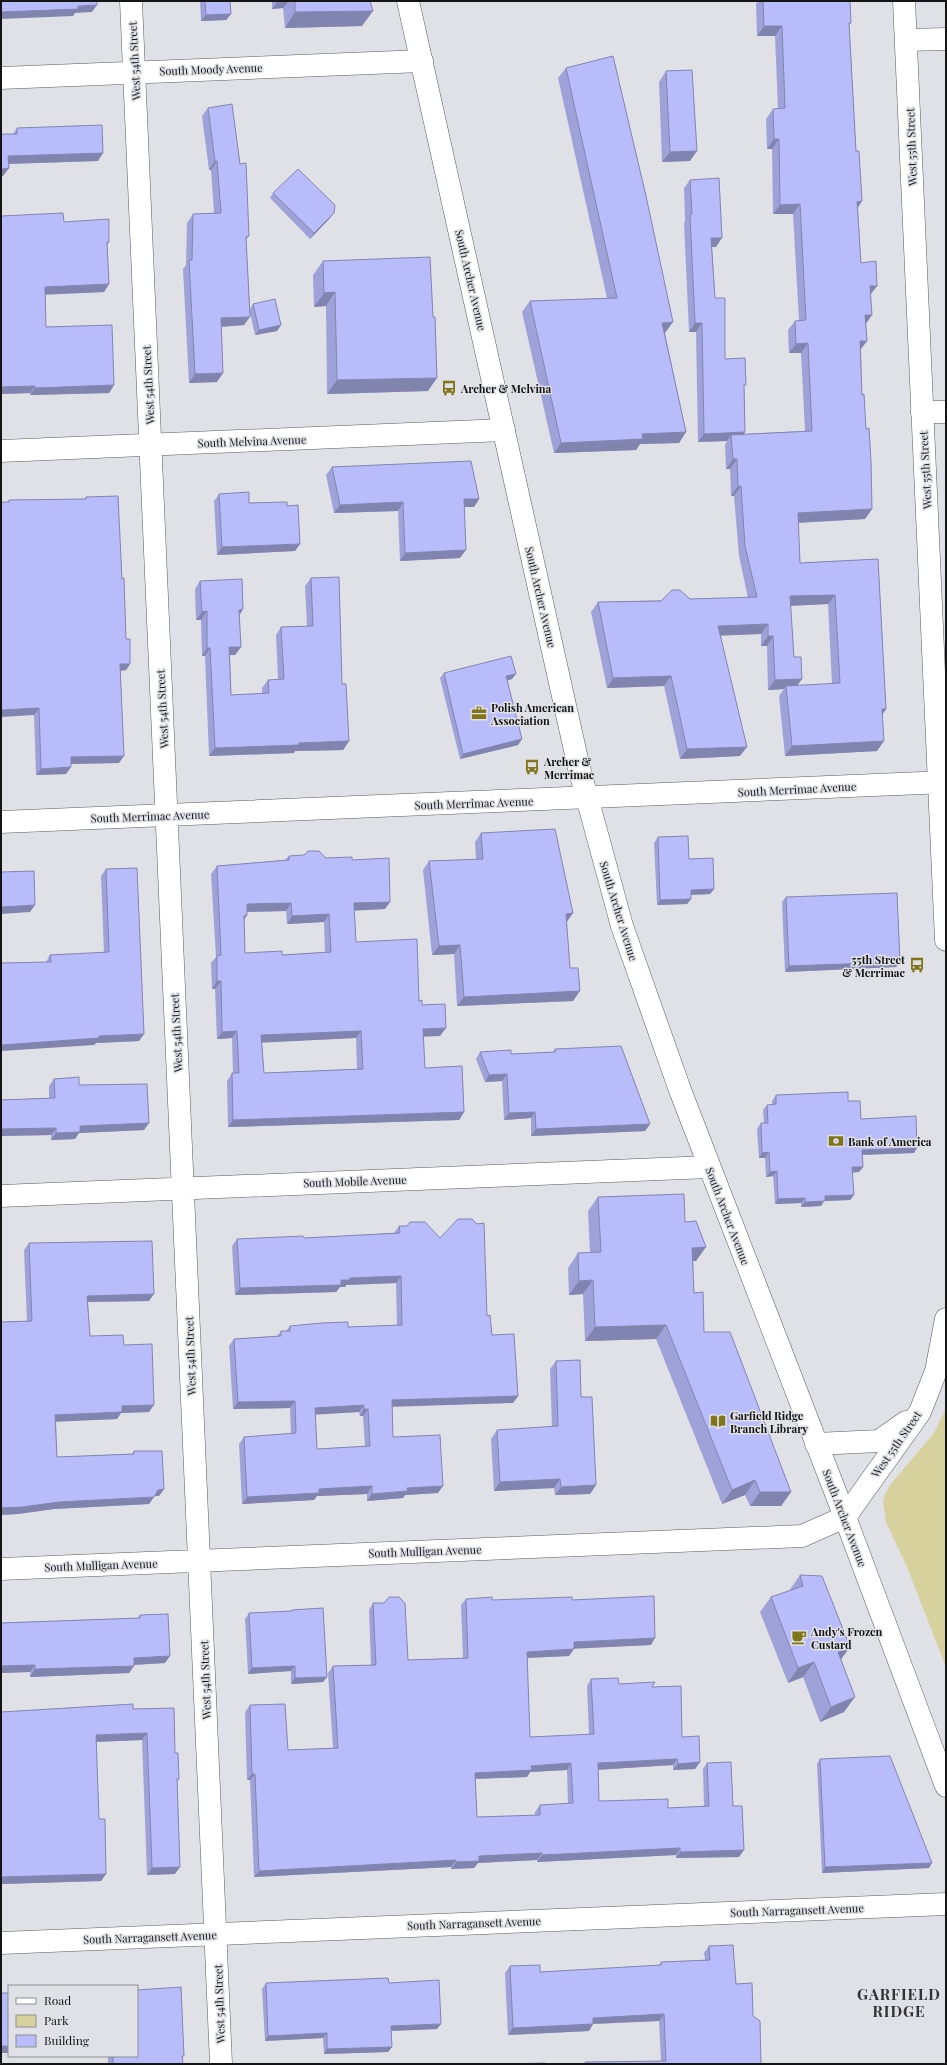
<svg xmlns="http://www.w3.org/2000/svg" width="947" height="2065" viewBox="0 0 947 2065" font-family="'Playfair Display',serif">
  <rect width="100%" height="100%" fill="#e0e1e6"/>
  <path fill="#d7d19e" d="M946,1408V1667L907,1567L886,1522L883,1501L885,1494L891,1484L934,1433Z"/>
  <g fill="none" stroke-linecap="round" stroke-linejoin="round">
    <g stroke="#595a5e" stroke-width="23">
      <path id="street" d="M131,1L221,2064
        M906,40L946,39
        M1,78L422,61
        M922,412H946
        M1,451L504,430
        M1,822L946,782
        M1,1196L709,1167
        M1,1569L802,1536L845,1517
        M1,1943L946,1904"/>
    </g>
    <g stroke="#595a5e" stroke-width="23">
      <path id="secondary" d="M408,1L579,768L622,926L680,1090L845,1517L946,1786
        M904,1L946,940
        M816,1444L879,1441L906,1422
        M845,1517L920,1412L936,1371L946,1319"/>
    </g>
    <use href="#street" stroke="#fff" stroke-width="22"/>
    <use href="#secondary" stroke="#fff" stroke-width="22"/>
  </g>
  <path fill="#9fa2d8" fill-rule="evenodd" d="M200,1H230L231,14L226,20L201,21Z
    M272,1H370L362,26L285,28L283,8L272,9Z
    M758,1H850L851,23L849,25L856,151L862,201L858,208L861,263L877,286L870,295L872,315L866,323L867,341L861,349L862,395L866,429L872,509L865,519L798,523L800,563L878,559L886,709L883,714L877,751L785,756L779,696L784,689L768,690L767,646H761V634L721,635L740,756L680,759L664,686L607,688L591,612L598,602L748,598L739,556L734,496H731L730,469H726L725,445L727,441L698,442L696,332H689L684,223L685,221L684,188L690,180L716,247H712L715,298L725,359L744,387L745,432L744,434L805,431L801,353H789L788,330L795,321H799L793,214H773L772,149H767L766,119L773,109H778L775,36H757L756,4ZM828,604L832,684L797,686L802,679L794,657L790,606Z
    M566,68L665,333L686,432L679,443L640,444L636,450L554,453L522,312L530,301L607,298L558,78Z
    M666,71L690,161L662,162L659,82Z
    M208,108L249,236L246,240L250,309L253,304L281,325L277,331L255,335L250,313L244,325L221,327L217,382L189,383L183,269L186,265L187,223L193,214L214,213L211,170H209L202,116Z
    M17,128L98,161L8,164L9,168L3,176L13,134Z
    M273,193L330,218L310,239L270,198Z
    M64,222L109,242L107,245L109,284L104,292L45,294L46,327L114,385L109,393L30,395V393L1,394Z
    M323,261L428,391L327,394L326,306L314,307L313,275Z
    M332,467L479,499L474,507H464L460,558L400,561L398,511L334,513L326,475Z
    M219,494L249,503L287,506L300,544L295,551L217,555L214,501Z
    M86,497L122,579L126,639L130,664L126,670L121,671L119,763L71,764V767L66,774L36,775L34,715L8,502L9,500L85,499Z
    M311,578L342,684L349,741L343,750L295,751L294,753L209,756L205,656H202L201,620H196L195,589L200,581L239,616L241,647L235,655H230L231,695L262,694V688L268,680L278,679L276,635L281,627L307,626L305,586Z
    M444,673L512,679L507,681L522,739L518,745L460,759L440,678Z
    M481,833L566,923L570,968L573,1001L457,1006L454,954L432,955L423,870L429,861L476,860L475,842Z
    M658,837L689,859L714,889L710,894L691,895V899L687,904L657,905L654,843Z
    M289,856L352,860L390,902L385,909L354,910L356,942L419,1001L440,1036H423L425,1068L464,1112L459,1120L228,1127L227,1081L232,1073H233L232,1038L217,1039L215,989H212L211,963L216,957L211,874L217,866L285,860ZM286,911L287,924L324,922L325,952L282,955L245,953L244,921L247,912ZM356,1038L357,1069L264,1073L262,1042Z
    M106,869L144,1034L139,1041L96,1043L94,1045L46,962L50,955L104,953L101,876Z
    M786,897L900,962L896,967L785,972L782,902Z
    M555,1049L650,1124L645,1131L531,1136V1118L504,1120L502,1081L485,1082L476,1059L480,1052L511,1054L553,1052Z
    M54,1079L79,1085L144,1130L79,1133L75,1139L51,1140V1135L1,1136V1100L49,1098V1086Z
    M776,1095L848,1101L861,1119L914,1153L862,1155L863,1167L859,1172H852L854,1195L850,1200L824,1201L821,1206L801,1207V1203L775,1204L773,1176L766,1177L765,1158H759L757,1129L761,1123H764L763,1110L767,1105H772V1101Z
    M598,1197L685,1222L696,1261H693L694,1293L704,1332L791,1492L781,1506H750L745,1495L722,1504L656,1339L585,1341L583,1294L569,1295L568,1268L578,1253H590L588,1211Z
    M399,1226L487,1316L492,1335L518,1396L513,1403L392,1406L393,1437L438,1493L405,1495L403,1498L367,1501V1494L317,1496L314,1500L242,1504L239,1444L244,1437L291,1434L290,1408L233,1409L229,1346L234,1339L277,1336L281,1331H286L290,1326L348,1327L397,1325L396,1283L346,1285L345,1287H340L336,1292L235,1295L232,1246L237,1239L304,1238L394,1233ZM359,1412L360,1416H363L365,1446L317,1449L315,1414Z
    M29,1243L149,1301L88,1302L90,1336L124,1345L149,1412L121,1413L117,1419L56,1421L57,1457L132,1454L134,1451L164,1489L159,1496H154L149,1504L54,1509L18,1514L1,1515V1322L27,1321L24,1250Z
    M556,1361L581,1397L596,1485L590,1494L555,1495L554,1488L494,1491L491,1439L497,1430L552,1427L550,1369Z
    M800,1575L850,1647L841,1659L844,1712L820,1722L803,1677L788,1683L760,1612L771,1597L789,1591Z
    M466,1599L492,1600H572L651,1645L574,1648L569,1656L527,1658L530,1737L589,1735L587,1686L591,1679L619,1684L652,1687L682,1737L700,1762L695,1769L673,1770V1765L598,1770L599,1801L668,1808L704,1806L703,1769L707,1763L733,1806L739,1857L676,1858V1855L537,1862V1860L478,1863L474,1868L451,1869V1867L254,1877L250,1780H247L245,1712L250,1705L288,1750L333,1748L328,1673L333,1666L371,1665L369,1610L373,1603L408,1660L463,1658L461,1605ZM567,1770L568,1804L540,1805L535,1812V1815L477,1817L475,1779L527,1777L530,1772Z
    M292,1610L327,1677L323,1682L291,1684V1671L248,1674L245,1619L249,1613L291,1611Z
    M140,1615L165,1663L134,1665L129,1673L30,1677V1672L1,1673V1623L138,1618Z
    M133,1709L175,1753L179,1779L177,1782L175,1874L147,1875L142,1740L96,1742L99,1819L106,1874L101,1881L1,1884V1712Z
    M820,1759L929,1868L822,1873L817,1764Z
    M709,1946L736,1984L753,2016L761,2064H584L585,2062L661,2061L659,2021L593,2024L589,2031L508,2035L505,1973L510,1966L540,1972L659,1966L661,1962L705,1960L704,1953Z
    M266,1983H389L437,2029L391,2031L392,2047L388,2052L324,2054L323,2038L265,2041L262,1989Z
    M108,2056H137L182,2059L183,2064H108Z"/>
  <path fill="#8284b0" d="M278,1H289L283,8L272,9Z
    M97,5L92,12L75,13L73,16L1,19V12Z
    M373,11L362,26L285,28L295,12Z
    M231,14L226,20L201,21L206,15Z
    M764,26H782L775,36H757Z
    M774,139H779L772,149H767Z
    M697,151L690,161L662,162L670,152Z
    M103,153L98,161L3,164L8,156Z
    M215,161H217L211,170H209Z
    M9,168L3,176H1V169Z
    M862,201L855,211L857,202Z
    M800,204L793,214H773L780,205Z
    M334,213L330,218L310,239L314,233Z
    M711,238H722L716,247H705Z
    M109,284L104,292L39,295L45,287Z
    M870,286H877L870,295Z
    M335,292L326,306L314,307L324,293Z
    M865,315H872L865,325Z
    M250,317L244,325L215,327L221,318Z
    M673,322L665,333L655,334L662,323Z
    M695,323H702L696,332H689Z
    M281,325L277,331L255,335L259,330Z
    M860,341H867L860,350Z
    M808,343L801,353H789L796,344Z
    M223,373L217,382L189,383L195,374Z
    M437,378L428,391L327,394L337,380Z
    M114,385L109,393L30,395L35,388Z
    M35,386L30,393L1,394V387Z
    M686,432L679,443L640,444L636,450L554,453L561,443L642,434Z
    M745,432L739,440L731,435L727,441L698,442L704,434Z
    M733,459H737L730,469H726Z
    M738,486H741L734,496H731Z
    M464,499H479L474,507H458Z
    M403,502L398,511L334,513L340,505Z
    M872,509L865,519L791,523L798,513Z
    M300,544L295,551L217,555L222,547Z
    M466,550L460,558L400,561L405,553Z
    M835,595L828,604L783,606L790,596Z
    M243,609L238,618L239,610Z
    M207,611L201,620H196L202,612Z
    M768,624L761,634L712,636L718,626Z
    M768,636H773L767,646H761Z
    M229,647H241L235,655H223Z
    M207,648H210L205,656H202Z
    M120,664H130L126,670L116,671Z
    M516,674L512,679L502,682L506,676Z
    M671,676L664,686L607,688L613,678Z
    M802,679L795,688L786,686L784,689L768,690L775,680Z
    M39,708L34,715L1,717V710Z
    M882,709H886L879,719Z
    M522,739L518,745L460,759L463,754Z
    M349,741L343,750L295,751L294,753L209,756L215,748L299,743Z
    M884,741L877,751L785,756L792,746Z
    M747,747L740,756L680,759L687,749Z
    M124,756L119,763L66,764L71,757Z
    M71,767L66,774L36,775L41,769Z
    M714,889L710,894L687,895L691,890Z
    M691,899L687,904L657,905L660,900Z
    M390,902L385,909L349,911L354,903Z
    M291,903L286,911L242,912L247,904Z
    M35,905L30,912L1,914V907Z
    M573,913L566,923V914Z
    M329,914L324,922L287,924L292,916Z
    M247,915L242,923L244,916Z
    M460,945L454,954L432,955L439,946Z
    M900,962L896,967L785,972L789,966Z
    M217,981H221L215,989H212Z
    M580,991L573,1001L457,1006L464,997Z
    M446,1028L440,1036L418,1037L423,1029Z
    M237,1031L232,1038L217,1039L222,1032Z
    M361,1031L356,1038L256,1043L261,1035Z
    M144,1034L139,1041L96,1043L94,1045L1,1051V1045L99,1036Z
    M507,1074L502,1081L485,1082L489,1075Z
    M464,1112L459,1120L228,1127L233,1120Z
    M535,1112L531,1118L504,1120L509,1113Z
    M149,1123L144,1130L79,1133L75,1139L51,1140L56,1133L80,1126Z
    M650,1124L645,1131L531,1136L536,1129Z
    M56,1128L51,1135L1,1136V1129Z
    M917,1148L914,1153L858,1155L862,1150Z
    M769,1152L765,1158H759L762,1153Z
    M852,1167H863L859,1172L849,1173Z
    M777,1171L773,1176L766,1177L770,1172Z
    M854,1195L850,1200L824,1201L821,1206L801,1207L805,1202L825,1196Z
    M805,1198L801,1203L775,1204L778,1199Z
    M706,1247L696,1261L682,1262L692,1248Z
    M401,1276L396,1283L346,1285L345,1287H340L336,1292L235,1295L240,1288L341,1280L350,1278Z
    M593,1280L583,1294L569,1295L579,1281Z
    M154,1294L149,1301L83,1302L87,1296Z
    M666,1325L656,1339L585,1341L595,1327Z
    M518,1396L513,1403L387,1407L392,1400Z
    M295,1401L290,1408L233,1409L238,1402Z
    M154,1405L149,1412L121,1413L117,1419L51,1422L55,1415L122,1406Z
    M364,1405L359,1412L310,1415L315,1408Z
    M364,1409H368L363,1416H360Z
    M560,1479L554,1488L494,1491L500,1482Z
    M755,1480L745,1495L722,1504L732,1490Z
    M596,1485L590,1494L555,1495L561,1487Z
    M372,1486L367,1494L317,1496L314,1500L242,1504L247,1497L319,1489Z
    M443,1486L438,1493L405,1495L403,1498L367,1501L372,1494L407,1488Z
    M164,1489L159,1496H153L158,1490Z
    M760,1492H791L781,1506H750Z
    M154,1497L149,1504L54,1509L18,1514L1,1515V1508L59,1502Z
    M655,1638L651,1645L569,1649L574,1642Z
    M850,1647L839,1662L838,1652Z
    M574,1649L569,1656L522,1658L527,1652Z
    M170,1656L165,1663L129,1665L134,1658Z
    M814,1662L803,1677L788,1683L798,1668Z
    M35,1665L30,1672L1,1673V1666Z
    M134,1666L129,1673L30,1677L35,1669Z
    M295,1666L291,1671L248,1674L252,1668Z
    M327,1677L323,1682L291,1684L295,1678Z
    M855,1697L844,1712L820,1722L831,1707Z
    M147,1733L142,1740L91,1742L96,1735Z
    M677,1759L673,1765L593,1770L598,1763Z
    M700,1762L695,1769L673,1770L678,1764Z
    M571,1763L567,1770L530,1772L527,1777L470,1779L475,1773L531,1766Z
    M252,1774H255L250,1780H247Z
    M680,1848L676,1855L537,1862L542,1855Z
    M744,1850L739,1857L676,1858L680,1852Z
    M542,1853L537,1860L478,1863L474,1868L451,1869L456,1862L479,1856Z
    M456,1860L451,1867L254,1877L259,1871Z
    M932,1863L929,1868L822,1873L825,1867Z
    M180,1867L175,1874L147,1875L152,1868Z
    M106,1874L101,1881L1,1884V1877Z
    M664,2014L659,2021L588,2024L593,2018Z
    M441,2024L437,2029L387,2031L391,2026Z
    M593,2024L589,2031L508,2035L513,2028Z
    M327,2033L323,2038L265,2041L268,2036Z
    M1,2046H9V2053H1Z
    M392,2047L388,2052L324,2054L327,2049Z"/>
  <path fill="#b9bcfb" stroke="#8284b0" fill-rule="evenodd" d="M1,1H97V5L78,6V9L1,12Z
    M205,1H230L231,14L206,15Z
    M295,1H370L373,11L295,12Z
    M763,1H850L851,23H849L856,151H859L862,201L857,202L861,263L876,261L877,286H870L872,315H865L867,341H860L862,395L864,394L866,429L869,428L871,461L872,509L798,513L800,563L878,559L886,709H882L884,741L792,746L786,686L840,683L835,595L790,596L794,657H801L802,679L775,680L773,636H768V624L718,626L747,747L687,749L671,676L613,678L598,602L661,601L672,590H680L690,599L757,597L745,546L741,486H738L737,459H733L731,435L812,431L808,343L796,344L795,321L806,320L800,204L780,205L779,139H774L773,109L785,108L782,26H764Z
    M613,56L646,196L673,322L662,323L686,432L642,434L643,439L561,443L530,301L617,298L566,68Z
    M692,70L697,151L670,152L666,71Z
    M232,104L240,164L246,163L249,236L246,237L250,317L221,318L223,373L195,374L189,260H192L193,214L221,213L217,161H215L208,108Z
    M102,125L103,153L8,156L9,168L1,169V134H17V128Z
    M298,169L335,205L334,213L314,233L273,193Z
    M719,178L722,238H711L715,298H725V359L745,358L746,385H744L745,432L704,434L702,323H695L690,215L692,214L690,180Z
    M63,213L64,222L109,219V242H107L109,284L45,287L46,327L112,325L114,385L35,388V386L1,387V216Z
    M430,257L433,317H435L437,378L337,380L335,292L324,293L323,261Z
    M275,299L281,325L259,330L253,304Z
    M471,461L479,499H464L466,550L405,553L403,502L340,505L332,467Z
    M249,492V503L287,502V506L298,505L300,544L222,547L219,494Z
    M118,496L122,579L124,578L126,639H130V664H120L124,756L71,757V767L41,769L39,708L1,710V502H9V500L86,499V497Z
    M339,577L342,684H346L349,741L299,743V745L215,748L210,648H207V611L202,612L200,581L242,579L243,609L239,610L241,647H229L231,695L269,693L268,680L284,679L281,627L313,626L311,578Z
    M511,656L516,674L506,676L522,739L463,754L444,673Z
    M555,829L573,913L566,914L570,968H578L580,991L464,997L460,945L439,946L429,861L483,859L481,833Z
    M688,836L689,859L713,858L714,889L691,890V899L660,900L658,837Z
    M308,851H319L326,858L352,857V860L389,858L390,902L354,903L356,942L417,939L419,1001L422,1000V1005L445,1004L446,1028L423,1029L425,1068L462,1066L464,1112L233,1120L232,1073H239L237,1031L222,1032L221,981H217V956L221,955L217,866L289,860V856L304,855ZM291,903L292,916L329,914L331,952L282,955V951L245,953L244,916L247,915V904ZM361,1031L363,1069L264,1073L261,1035Z
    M137,868L144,1034L99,1036V1038L1,1045V963L51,962L50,955L109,952L106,869Z
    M34,871L35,905L1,907V872Z
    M897,893L900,962L789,966L786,897Z
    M621,1046L650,1124L536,1129L535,1112L509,1113L507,1074L489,1075L480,1052L511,1050V1054L555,1052V1049Z
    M79,1077V1085L147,1084L149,1123L80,1126V1132L56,1133V1128L1,1129V1100L55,1098L54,1079Z
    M848,1092V1101H860L861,1119L916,1116L917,1148L862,1150L863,1167H852L854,1195L825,1196V1201L805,1202V1198L778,1199L777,1171L770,1172L769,1152L762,1153L761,1123H768L767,1105L776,1104V1095Z
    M684,1194L685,1222L696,1221L706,1247L692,1248L694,1293L703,1292L704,1332H730L791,1492H760L755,1480L732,1490L666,1325L595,1327L593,1280L579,1281L578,1253L601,1252L598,1197Z
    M458,1219H472L477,1224L484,1223L487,1316L490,1315L492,1335L514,1334L518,1396L392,1400L393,1437L440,1435L443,1486L407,1488L408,1491L372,1494V1486L319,1489V1493L247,1497L244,1437L296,1433L295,1401L238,1402L234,1339L281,1336V1331H290V1326L322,1323L348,1322V1327L402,1325L401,1276L350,1278V1280H341V1285L240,1288L237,1239L303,1236L304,1238L400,1233L399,1226H407L410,1222H425L440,1238ZM364,1405V1409H368L370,1446L317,1449L315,1408Z
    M152,1241L154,1294L87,1296L90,1336L123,1335L124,1345L152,1344L154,1405L122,1406V1412L55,1415L57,1457L134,1454V1451H162L164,1489L158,1490L154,1497L59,1502L23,1507L1,1508V1322L32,1321L29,1243Z
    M580,1360L581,1397H592L596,1485L561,1487L560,1479L500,1482L497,1430L558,1426L556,1361Z
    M800,1575L822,1576L850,1647L838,1652L855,1697L831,1707L814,1662L798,1668L771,1597L803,1586Z
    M654,1596L655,1638L574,1642V1649L527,1652L530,1737L594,1734L591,1679L618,1678L619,1684L655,1682L652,1687L681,1686L682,1737L699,1736L700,1762L678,1764L677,1759L598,1763L599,1801L668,1799V1808L709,1806L707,1763L731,1762L733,1806H742L744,1850L680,1852V1848L542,1855V1853L479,1856V1861L456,1862V1860L259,1871L255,1774H252L250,1705L285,1704L288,1750L338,1748L333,1666L376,1665L373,1603H384L389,1597H399L405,1603L408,1660L468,1658L466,1599L492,1597V1600L572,1597V1600ZM571,1763L573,1803L540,1805V1815L477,1817L475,1773L532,1770L531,1766Z
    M323,1608L327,1677L295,1678V1666L252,1668L249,1613L292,1611V1610Z
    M168,1614L170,1656L134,1658V1666L35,1669V1665L1,1666V1623L140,1618V1615Z
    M133,1704V1709L174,1708L175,1753H178L179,1779H177L180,1867L152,1868L147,1733L96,1735L99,1819H105L106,1874L1,1877V1712Z
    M890,1756L932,1863L825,1867L820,1759Z
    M733,1945L736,1984L752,1983L753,2016L760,2021L761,2064H586L585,2062L666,2061L664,2014L593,2018V2024L513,2028L510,1966L540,1965V1972L661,1965V1962L710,1960L709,1946Z
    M388,1978L389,1983L439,1980L441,2024L391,2026L392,2047L327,2049V2033L268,2036L266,1983Z
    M181,1987L184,2056H182L183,2064H113V2056H137V1990Z
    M1,1993H9V2046H1Z
    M545,2063V2064H507Z"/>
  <defs>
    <g id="bus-bare" transform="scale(1.2)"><path d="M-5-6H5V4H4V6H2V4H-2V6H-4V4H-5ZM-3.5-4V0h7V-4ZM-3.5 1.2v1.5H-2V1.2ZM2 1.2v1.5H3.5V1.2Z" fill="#807519" stroke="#e0e1e6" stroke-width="2.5" paint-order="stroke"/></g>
    <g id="office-bare" transform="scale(1.2)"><path d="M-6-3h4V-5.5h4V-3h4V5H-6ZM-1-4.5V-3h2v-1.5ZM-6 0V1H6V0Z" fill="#807519" stroke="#e0e1e6" stroke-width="2.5" paint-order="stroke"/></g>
    <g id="bank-bare" transform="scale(1.2)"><path d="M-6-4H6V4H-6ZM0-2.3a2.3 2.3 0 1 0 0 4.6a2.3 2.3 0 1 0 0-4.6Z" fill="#807519" stroke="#e0e1e6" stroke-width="2.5" paint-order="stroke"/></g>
    <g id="library-bare" transform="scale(1.2)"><path d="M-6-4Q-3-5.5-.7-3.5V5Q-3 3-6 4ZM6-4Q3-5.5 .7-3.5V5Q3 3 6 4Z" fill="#807519" stroke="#e0e1e6" stroke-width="2.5" paint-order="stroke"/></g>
    <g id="cafe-bare" transform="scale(1.2)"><path d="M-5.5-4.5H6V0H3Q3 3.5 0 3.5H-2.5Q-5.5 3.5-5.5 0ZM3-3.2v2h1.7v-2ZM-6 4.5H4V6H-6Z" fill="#807519" stroke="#e0e1e6" stroke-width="2.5" paint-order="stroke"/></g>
  </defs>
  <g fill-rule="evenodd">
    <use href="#bus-bare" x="449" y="388"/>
    <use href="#office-bare" x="479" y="713"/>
    <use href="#bus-bare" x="532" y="767"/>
    <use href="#bus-bare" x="917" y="965"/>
    <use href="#bank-bare" x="836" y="1141"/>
    <use href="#library-bare" x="718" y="1421"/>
    <use href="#cafe-bare" x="799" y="1637"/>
  </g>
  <g text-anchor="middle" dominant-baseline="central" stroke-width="3" stroke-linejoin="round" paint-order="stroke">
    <g font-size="11" fill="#141415" stroke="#e0e1e6">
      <text transform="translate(134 61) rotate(-93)">West 54th Street</text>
      <text transform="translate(211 69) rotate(-2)">South Moody Avenue</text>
      <text transform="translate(911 147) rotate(-92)">West 55th Street</text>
      <text transform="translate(471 280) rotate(77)">South Archer Avenue</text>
      <text transform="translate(148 385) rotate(-93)">West 54th Street</text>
      <text transform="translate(252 441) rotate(-2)">South Melvina Avenue</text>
      <text transform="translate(925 470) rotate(-93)">West 55th Street</text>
      <text transform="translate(541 597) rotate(77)">South Archer Avenue</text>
      <text transform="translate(162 709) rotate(-93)">West 54th Street</text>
      <text transform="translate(797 789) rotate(-3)">South Merrimac Avenue</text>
      <text transform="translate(474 803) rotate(-2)">South Merrimac Avenue</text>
      <text transform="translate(150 816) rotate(-2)">South Merrimac Avenue</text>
      <text transform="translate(619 911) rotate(73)">South Archer Avenue</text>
      <text transform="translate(176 1033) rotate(-93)">West 54th Street</text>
      <text transform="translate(355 1181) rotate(-2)">South Mobile Avenue</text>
      <text transform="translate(728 1216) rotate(69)">South Archer Avenue</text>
      <text transform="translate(190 1356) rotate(-92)">West 54th Street</text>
      <text transform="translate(896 1444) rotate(-55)">West 55th Street</text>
      <text transform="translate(845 1518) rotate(69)">South Archer Avenue</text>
      <text transform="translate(425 1551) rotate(-2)">South Mulligan Avenue</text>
      <text transform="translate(101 1565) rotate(-2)">South Mulligan Avenue</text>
      <text transform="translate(205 1680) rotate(-92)">West 54th Street</text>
      <text transform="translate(797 1910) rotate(-2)">South Narragansett Avenue</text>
      <text transform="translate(474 1923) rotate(-2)">South Narragansett Avenue</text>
      <text transform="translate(150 1937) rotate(-2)">South Narragansett Avenue</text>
      <text transform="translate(219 2004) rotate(-92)">West 54th Street</text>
    </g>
    <g font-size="11" font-weight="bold" fill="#141415" stroke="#e0e1e6" text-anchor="start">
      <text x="461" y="388">Archer &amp; Melvina</text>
      <text x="491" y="707">Polish American<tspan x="491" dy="13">Association</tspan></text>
      <text x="544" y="761">Archer &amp;<tspan x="544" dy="13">Merrimac</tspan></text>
      <text x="905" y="959" text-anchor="end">55th Street<tspan x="905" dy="13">&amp; Merrimac</tspan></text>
      <text x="848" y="1141">Bank of America</text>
      <text x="730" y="1415">Garfield Ridge<tspan x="730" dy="13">Branch Library</tspan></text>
      <text x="811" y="1631">Andy's Frozen<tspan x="811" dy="13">Custard</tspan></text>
    </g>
    <g font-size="15" font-weight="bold" letter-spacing="1" fill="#333337" stroke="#e0e1e6">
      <text x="899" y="1994">GARFIELD<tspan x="899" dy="17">RIDGE</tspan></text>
    </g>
  </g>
  <rect width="947" height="2065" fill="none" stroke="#141415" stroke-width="4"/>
  <rect x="8" y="1985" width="130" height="72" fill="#e0e1e6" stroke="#8e8f92"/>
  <rect x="16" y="1998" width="20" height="6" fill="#ffffff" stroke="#8e8f92"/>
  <text x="44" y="2005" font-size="12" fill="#141415">Road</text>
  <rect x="16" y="2015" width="20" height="12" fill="#d7d19e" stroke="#8e8f92"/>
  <text x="44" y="2025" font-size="12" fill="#141415">Park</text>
  <rect x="16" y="2035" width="20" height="12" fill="#b9bcfb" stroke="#8e8f92"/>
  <text x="44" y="2045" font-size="12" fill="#141415">Building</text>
</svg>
